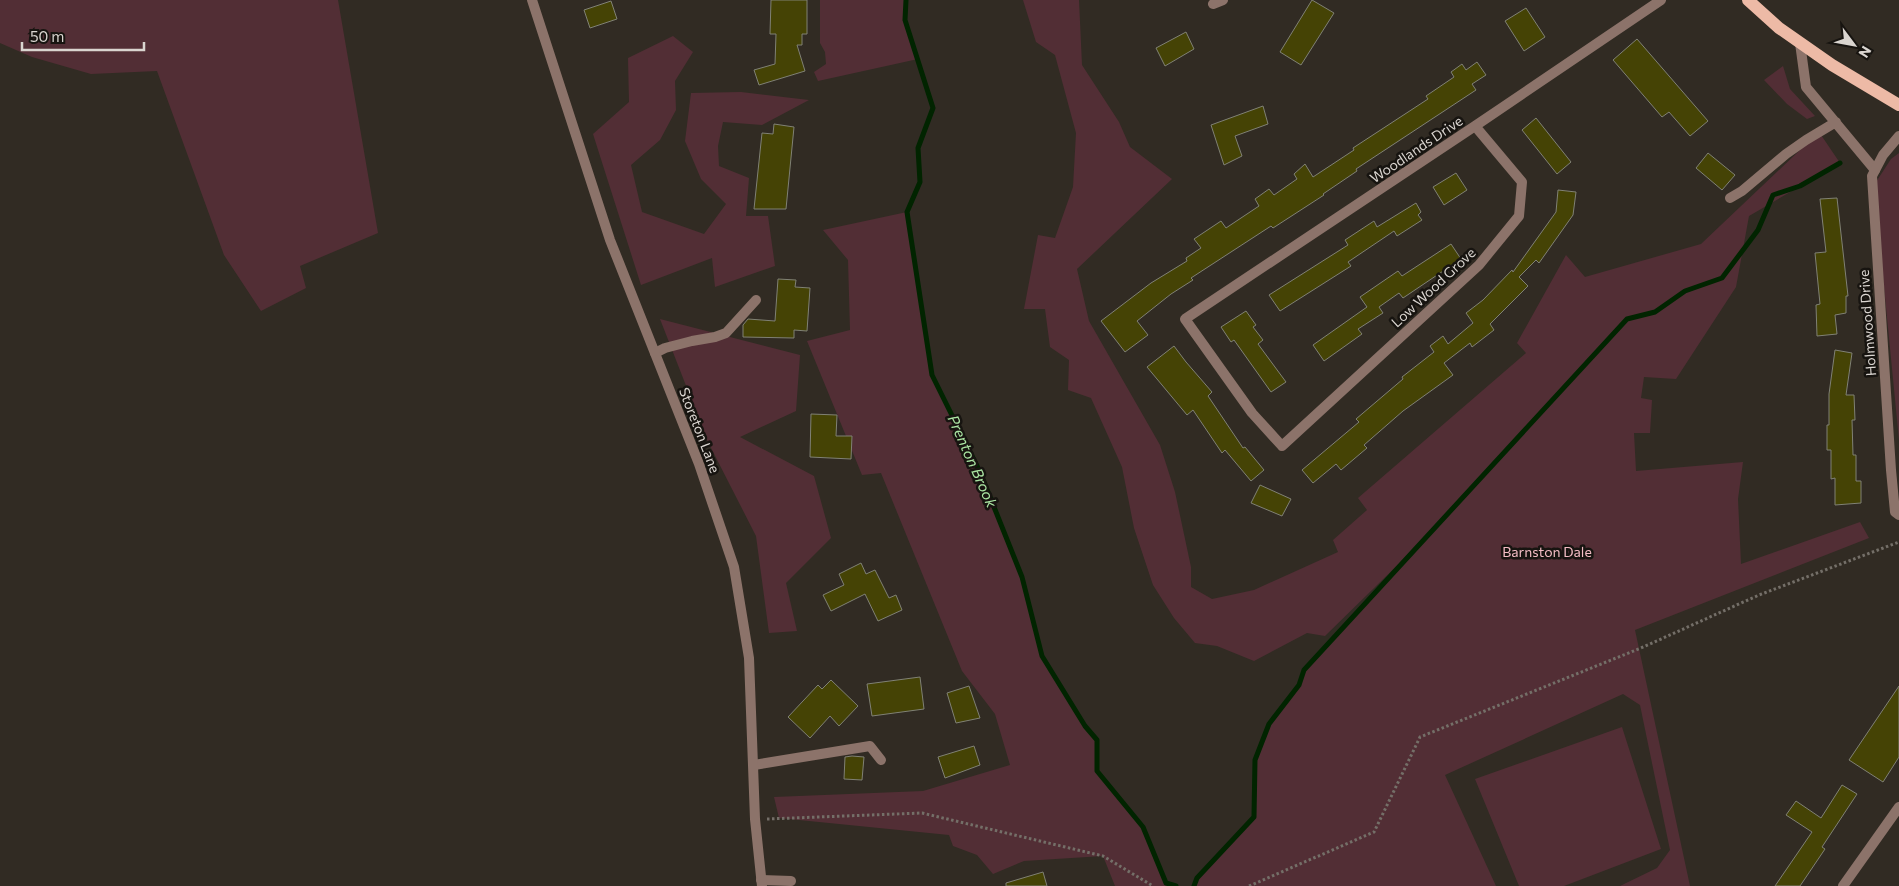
<svg xmlns="http://www.w3.org/2000/svg" width="1899" height="886" viewBox="0 0 1899 886" font-family="Commissioner,sans-serif">
  <rect width="100%" height="100%" fill="#312b23"/>
  <path fill="#522e35" d="M0,0H338L378,233L300,266L306,288L261,311L224,255L157,71L91,74L32,57L0,43Z
    M820,0H906L905,20L918,59L818,81L814,72L826,64L825,52L820,43Z
    M1023,0H1079L1082,65L1119,122L1130,147L1172,179L1077,269L1089,321L1160,445L1175,492L1191,567V587L1212,599L1254,590L1338,552L1333,540L1367,510L1358,498L1526,353L1517,343L1566,255L1585,277L1701,244L1819,132L1840,163L1749,216L1736,287L1676,379L1644,377L1641,398L1652,400L1650,433H1634L1636,471L1743,462L1738,499L1741,564L1860,522L1869,538L1635,630L1690,886H1620L1657,868L1670,850L1640,705L1623,694L1445,775L1496,886H1194L1197,878L1254,817L1255,760L1269,724L1299,685L1304,670L1420,543L1325,636L1307,633L1254,661L1217,646L1195,643L1174,618L1153,585L1134,528L1122,467L1091,398L1068,390L1069,360L1050,347L1045,309H1024L1038,235L1055,238L1073,187L1076,133L1055,55L1036,42Z
    M673,36L693,52L675,81L676,110L660,140L631,165L642,212L704,234L726,204L701,179L685,141L691,93L741,92L809,100L762,125L723,122L718,146L719,166L749,178L746,216H768L775,266L715,287L712,258L641,285L593,134L629,102L628,58Z
    M1783,66L1790,89L1815,116L1807,119L1787,104L1764,80Z
    M1899,153V440L1874,185L1891,159Z
    M907,212L932,375L980,472L1022,577L1042,656L1085,726L1097,740V771L1143,827L1166,883L1176,886H1115L1103,856L1024,861L993,874L977,855L953,846L949,835L779,818L774,797L923,791L1010,765L995,714L962,671L881,473L862,475L807,341L850,330L848,260L823,230Z
    M660,319L800,355L796,411L740,437L814,476L831,538L786,583L797,631L769,633L756,536L708,442Z
    M1622,727L1661,849L1564,886H1519L1475,779Z"/>
  <g fill="none" stroke-linecap="round" stroke-linejoin="round">
    <path stroke="#012400" stroke-width="5" d="M906,0L905,20L933,108L918,148L920,182L907,212L932,375L980,472L1022,577L1042,656L1085,726L1097,740V771L1143,827L1166,883L1176,886
      M1194,886L1197,878L1254,817L1255,760L1269,724L1299,685L1304,670L1627,319L1655,312L1685,291L1722,278L1758,230L1773,195L1800,186L1840,163"/>
  </g>
  <path fill="#454305" stroke="#808175" d="M771,0H807V34H802V45H797L805,71L759,85L754,70L775,64L776,34H770Z
    M1312,0L1334,13L1301,65L1280,52Z
    M611,1L617,19L590,28L584,10Z
    M1526,8L1545,37L1524,51L1505,21Z
    M1186,32L1194,49L1165,66L1156,48Z
    M1637,39L1708,121L1690,136L1669,112L1662,117L1613,60Z
    M1477,62L1486,75L1472,84L1476,90L1356,169L1357,171L1323,194L1324,195L1273,228L1271,226L1191,278L1193,280L1171,294L1137,321L1148,335L1125,352L1101,321L1151,283L1187,261L1186,258L1201,248L1194,239L1221,221L1226,228L1259,206L1255,199L1269,189L1274,195L1297,179L1294,174L1305,164L1313,177L1354,150L1353,148L1428,99L1426,96L1454,77L1451,72L1462,64L1466,70Z
    M1263,106L1268,124L1235,136L1242,156L1224,165L1211,125Z
    M1536,118L1571,162L1557,174L1522,130Z
    M774,124L794,127L786,209H754L762,133L773,134Z
    M1708,153L1735,175L1722,190L1696,168Z
    M1456,173L1467,190L1444,205L1433,187Z
    M1558,190L1576,192L1573,215L1539,263L1536,260L1519,277L1528,286L1490,324L1494,330L1472,347L1470,343L1444,363L1453,375L1403,411L1364,445L1367,448L1341,470L1336,464L1313,483L1302,470L1359,422L1356,419L1403,379L1402,377L1434,352L1430,346L1443,336L1448,344L1473,323L1466,313L1483,300L1512,270L1513,272L1556,212Z
    M1837,198L1848,296H1846V313L1835,315L1837,334L1817,336L1816,305L1820,304L1815,253L1826,252L1820,199Z
    M1416,203L1421,212L1418,215L1422,220L1397,236L1394,231L1348,262L1351,266L1280,311L1269,295L1348,245L1345,240L1374,221L1377,227Z
    M1451,244L1461,259L1403,298L1399,293L1379,307L1383,313L1358,329L1362,334L1324,361L1313,345L1367,307L1360,297L1398,271L1402,276Z
    M778,279L796,280L795,287L810,288L807,331L794,330V338L743,337V325L748,319L775,321Z
    M1246,311L1256,325L1253,327L1263,340L1258,344L1286,382L1271,392L1234,340L1231,342L1221,327Z
    M1174,346L1186,362L1212,392L1208,396L1243,448L1245,447L1264,470L1251,481L1225,450L1222,453L1193,410L1187,415L1147,367Z
    M1835,350L1852,353L1846,395H1854L1855,420H1852L1853,455H1856V481H1861V503L1835,505V478L1831,479V450H1827V425H1829V394Z
    M811,414L837,415L836,436H852L851,459L810,457Z
    M1260,485L1291,499L1282,516L1251,503Z
    M861,563L866,574L875,570L889,598L896,595L902,610L878,621L865,594L831,611L823,595L844,585L839,574Z
    M920,677L924,709L872,716L867,684Z
    M831,680L858,706L839,726L830,716L810,738L788,717L818,685L822,689Z
    M969,686L980,718L956,723L947,693Z
    M1899,686V757L1883,782L1849,760Z
    M974,746L980,765L945,778L938,757Z
    M852,756L864,757L862,780L844,779L845,757Z
    M1842,785L1857,794L1822,847L1825,849L1800,886H1775L1812,832L1786,815L1796,801L1821,818Z
    M1043,872L1047,886H1006V883Z"/>
  <g fill="none" stroke-linecap="round" stroke-linejoin="round">
    <path stroke="#746f68" stroke-width="3" stroke-dasharray="2.5 2.5" stroke-linecap="butt" d="M767,819L922,813L1103,856L1153,886
      M1249,886L1374,832L1420,737L1641,648L1759,595L1899,542"/>
    <path stroke="#8c736a" stroke-width="10" d="M1800,43L1806,87L1875,170
      M1730,198L1742,191L1786,154L1806,140L1836,122
      M655,353L665,348L692,341L715,337L726,333L756,300
      M754,765L870,746L881,760
      M761,880L791,881"/>
    <path stroke="#8c736a" stroke-width="10" d="M1213,4L1223,0
      M1475,126L1522,182L1519,216L1479,265L1282,446L1252,413L1185,319L1475,126L1661,0
      M1899,136L1883,155L1872,176L1891,470L1895,512L1899,515
      M1843,886L1899,807"/>
    <path stroke="#8c736a" stroke-width="10" d="M532,0L610,240L699,464L734,567L749,658L755,819L762,886"/>
    <path stroke="#edbaa6" stroke-width="12" d="M1748,0L1779,28L1832,65L1899,105"/>
  </g>
  <g text-anchor="middle" dominant-baseline="central" stroke-width="5" stroke-linejoin="round" paint-order="stroke">
    <g font-size="14" fill="#dad5d0" stroke="#171410">
      <text transform="translate(1416 149) rotate(-34)">Woodlands Drive</text>
      <text transform="translate(1433 287) rotate(-43)">Low Wood Grove</text>
      <text transform="translate(1867 323) rotate(-94)">Holmwood Drive</text>
      <text transform="translate(700 430) rotate(69)">Storeton Lane</text>
    </g>
    <g font-size="14" fill="#f4bdc5" stroke="#171410">
      <text x="1547" y="551">Barnston Dale</text>
    </g>
    <g font-size="15" font-style="italic" fill="#aae4a2" stroke="#171410">
      <text transform="translate(973 461) rotate(66)">Prenton Brook</text>
    </g>
  </g>
  <g transform="translate(1854 45) rotate(122)" stroke="#171410" stroke-width="4" paint-order="stroke">
  <path d="M0-4L9 19L0 12L-9 19Z" fill="#dad5d0"/>
  <text y="-8" font-size="14" font-weight="bold" text-anchor="middle" fill="#dad5d0">N</text>
  </g>
  <path d="M22 42v8h122v-8" fill="none" stroke="#dad5d0" stroke-width="2.5"/>
  <text x="30" y="42" font-size="15" fill="#dad5d0" stroke="#171410" stroke-width="4" paint-order="stroke">50 m</text>
</svg>
